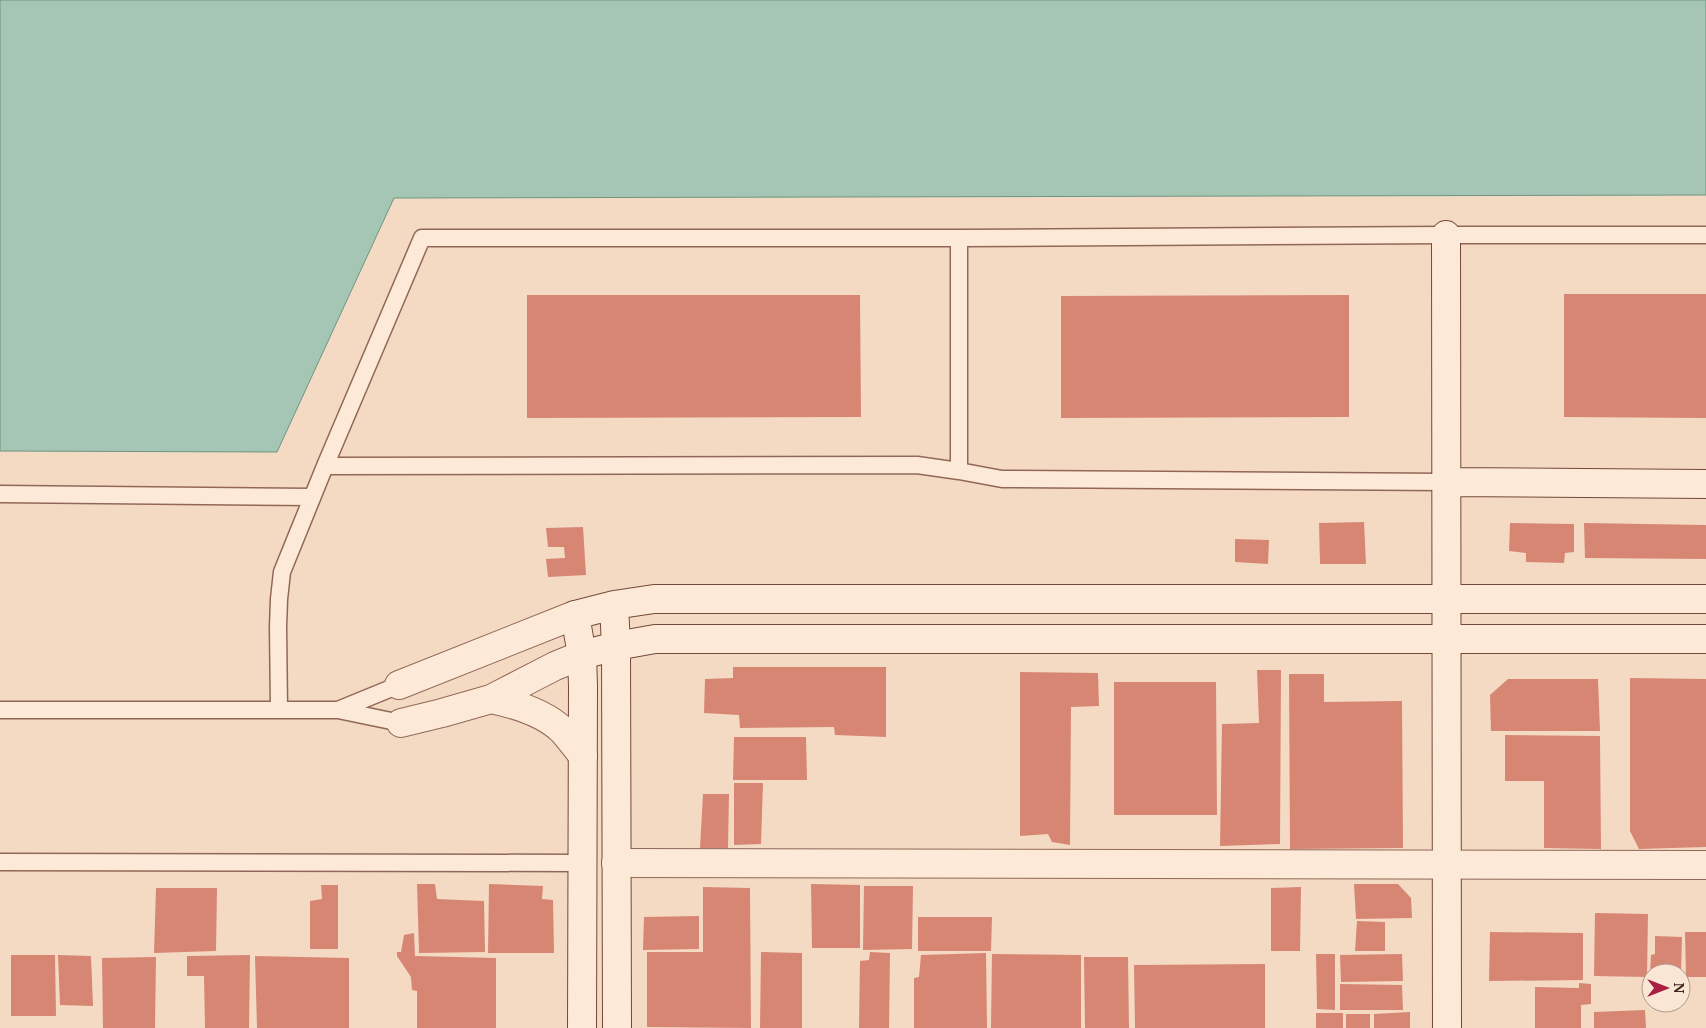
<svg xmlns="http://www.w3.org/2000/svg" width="1706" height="1028" viewBox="0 0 1706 1028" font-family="'Noto Serif',serif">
  <rect width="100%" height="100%" fill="#f4dac3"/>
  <path fill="#a6c6b5" stroke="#6b9681" d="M0,0H1706V195L394,198L277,452L0,451Z"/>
  <path fill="#d78674" d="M1564,294H1706V418L1564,417Z
    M527,295H860L861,417L527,418Z
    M1349,295V417L1061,418V296Z
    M1364,522L1366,564H1320L1319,523Z
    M1510,523L1574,524V552L1565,553L1564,563L1526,562V553L1509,551Z
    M1584,523L1706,525V559L1585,558Z
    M583,527L586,575L548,577L546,559L565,558L564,547H548L546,528Z
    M1235,539L1269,540L1268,564L1235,562Z
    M733,667H886V737L835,735L834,727L740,728L739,715L704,713L705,679L733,678Z
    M1257,670H1281L1280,844L1220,846L1222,724L1259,723Z
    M1020,672L1098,673L1099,706L1071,707L1070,845L1052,842L1048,834L1020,836Z
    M1289,674H1324V702L1402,701L1403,848L1290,849Z
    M1630,678L1706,679V847L1639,849L1630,831Z
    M1508,679H1598L1600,731H1491L1490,695Z
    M1114,682H1216L1217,815H1114Z
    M1505,735L1600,736L1601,849L1544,848V781H1505Z
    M734,737H806L807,780H733Z
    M734,783H763L761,844L734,845Z
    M703,794H729L728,848H700Z
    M417,884H435L437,899L484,901L485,952L419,953Z
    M489,884L543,886L542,899L553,900L554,953H488Z
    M811,884L860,885V948H812Z
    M1354,884H1398L1411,898L1412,918L1356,919Z
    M321,885H338V949H310V901L322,899Z
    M864,886H913L912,949L863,950Z
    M703,887L750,888L751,1028L647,1027V952H703Z
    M1301,887L1300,951H1271V888Z
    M156,888H217L216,951L154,953Z
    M1595,913L1648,914L1647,977L1594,976Z
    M699,916V949L643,950L644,917Z
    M918,917H992L991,951H918Z
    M1357,921L1385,922V951H1355Z
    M1490,932L1583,933V980L1489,981Z
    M1685,932H1706V977H1686Z
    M414,933L415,956L496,958V1028H417V991L412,990L411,977L397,956V952H401L404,935Z
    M1655,936L1682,937L1681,973H1650L1651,955L1655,954Z
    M761,952L802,953V1028H760Z
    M870,952L890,953L889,1028H859L860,961L869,960Z
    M986,953L987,1028H914V978L919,977L921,955Z
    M992,954L1081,955V1028H991Z
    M1316,954H1335V1010L1317,1009Z
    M1402,954L1403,981L1341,982L1340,955Z
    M11,955H55L56,1016H11Z
    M58,955L91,956L93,1006L60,1005Z
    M250,955L249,1028H205L204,976H187V956Z
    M255,956L349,958V1028H257Z
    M156,957L155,1028H103L102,958Z
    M1084,957H1128L1129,1028H1085Z
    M1265,964V1028H1135L1134,965Z
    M1579,983L1591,984V1004L1581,1005V1028H1535V987L1579,988Z
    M1340,984L1402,985L1403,1010H1340Z
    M1645,1010L1646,1028H1594V1012Z
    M1410,1012V1028H1374V1014Z
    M1316,1013H1343V1028H1316Z
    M1346,1014H1370V1028H1346Z"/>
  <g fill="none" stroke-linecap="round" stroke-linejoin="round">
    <g stroke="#916857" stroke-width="19">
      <path id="lane" d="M325,466L422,238H959L1446,235H1706
        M959,471V238
        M0,494L312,497
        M0,710H338L401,723
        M279,710L278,627L279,599L282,572L325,466L917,465L959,471L1002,479L1446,482
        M338,710L399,685
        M0,862L582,863"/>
    </g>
    <g stroke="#916857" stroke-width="30">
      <path id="street" d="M399,685L575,615
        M491,699C515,704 545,713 563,731C570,739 577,748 583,756
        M401,723L442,713L491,699L555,666L582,655
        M616,863L1706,865"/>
    </g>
    <g stroke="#73493a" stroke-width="30">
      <path id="secondary" d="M1446,235L1447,1028
        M1446,482L1706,484
        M614,605L616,646L617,1028
        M582,655L616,646L655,639H1706
        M582,1028L583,686L582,655L575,615L614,605L654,599H1706"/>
    </g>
    <use href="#lane" stroke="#fde9d8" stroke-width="16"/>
    <use href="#street" stroke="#fde9d8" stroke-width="28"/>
    <use href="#secondary" stroke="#fde9d8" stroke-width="28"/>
  </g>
  <g transform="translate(1666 988) rotate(90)"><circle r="24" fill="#fae6d4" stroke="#af998b"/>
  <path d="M0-4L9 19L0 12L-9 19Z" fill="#a91f41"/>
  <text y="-8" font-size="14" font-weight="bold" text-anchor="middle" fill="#3f251d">N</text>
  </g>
</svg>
